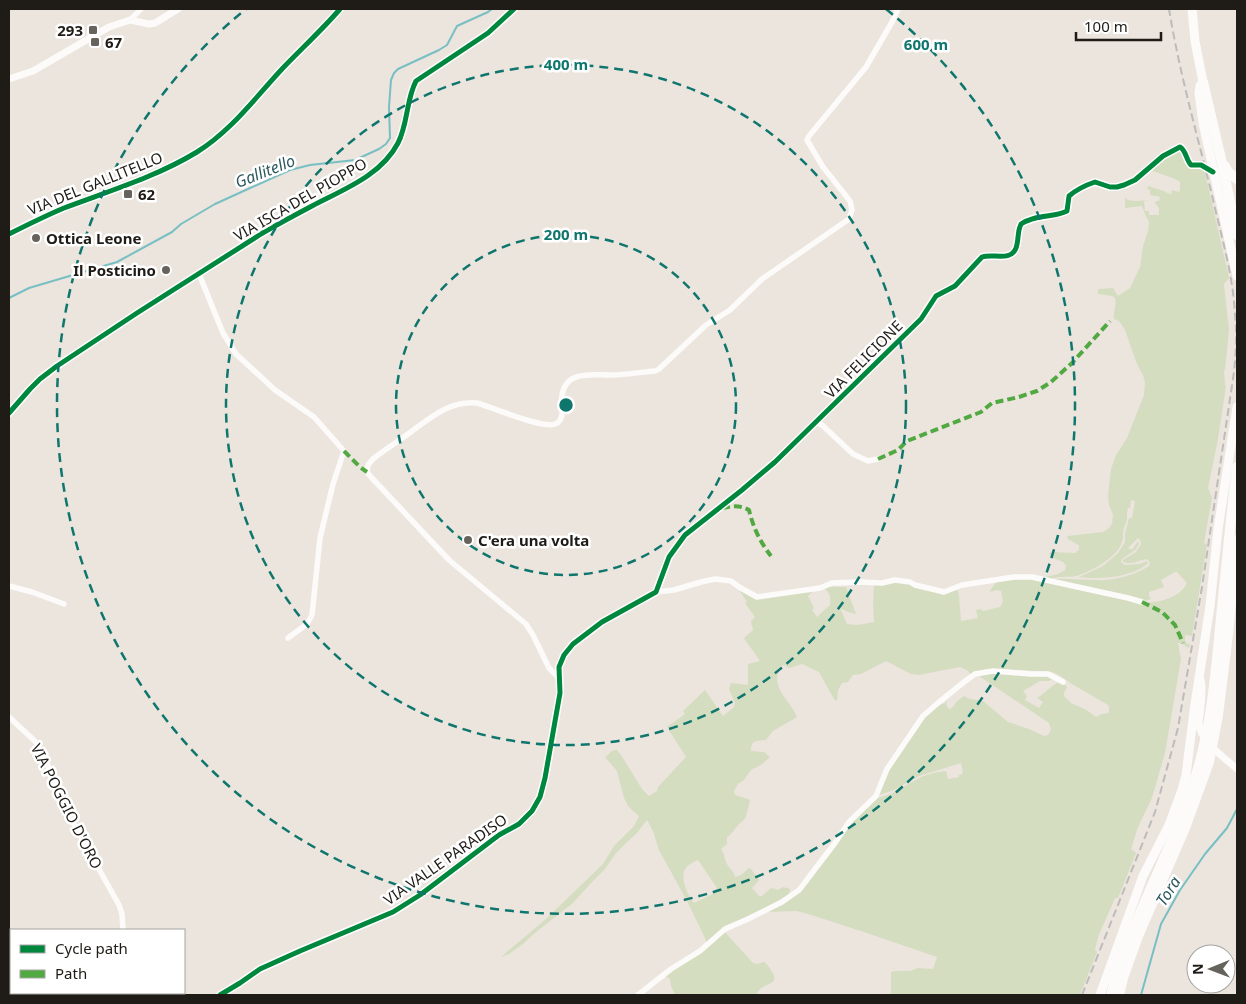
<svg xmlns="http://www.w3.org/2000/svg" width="1246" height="1004" viewBox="0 0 1246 1004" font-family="'Noto Sans',sans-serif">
  <rect width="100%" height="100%" fill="#ebe5dd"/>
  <path fill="#d5ddc0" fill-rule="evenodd" d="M1179,147L1187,162L1204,168L1229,278L1224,284L1229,330L1225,370H1224L1225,385L1226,386L1218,439L1208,488L1212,498L1204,543L1207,544L1192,636L1185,635V641L1188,644H1190L1189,648L1180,643H1178L1181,659L1165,753L1152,798L1138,827L1131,849L1136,853L1118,898H1115L1098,937L1095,950L1097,952L1080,995H891V972L895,971H910L918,968L933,969L937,957L861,931L808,914L797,911L764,912L790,896L847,826L874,799L891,794L921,777L933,773L946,771L948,779L959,777V775L962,774L963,772L961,763L919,776L894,790L879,795L887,768L924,718L940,703L944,704L948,700C946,703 946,706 949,709H950L954,706L956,702L964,696L970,699L983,701L1008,722L1029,729L1044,736L1048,735L1051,730L1049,723L979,676V673L1056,677L1049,681H1040L1023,691L1027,696L1025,700L1039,708L1043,702L1037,698L1038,697H1039C1047,691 1052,685 1061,681L1067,687L1064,693V696L1071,703L1085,709L1096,717L1102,714L1109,713V707L1108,705L1072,684L1059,675L1052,672L1004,669H988L970,674L967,670L960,667L934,672L919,675L911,674L886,661L861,674L853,675L848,682L842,683L838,690L837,701L834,699L819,672L802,664L790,668L783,665C766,686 791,700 797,717L773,731L766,740C757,741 751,739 751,751L764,752L770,757L761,765L751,770L744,780L738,784L734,791L735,795L748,799L750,801L745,819L740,823L729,836L727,837V844L721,849C724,853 724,857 726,862C728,868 734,870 735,877L741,875L749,868L751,869L759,880L752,888L759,896H762L771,888L778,890L783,887L790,889L789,894L769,907L724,927L707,944L705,938L687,901L659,850L653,831L647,820L636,834L627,842L616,853L605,869L591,883L573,903L536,932L524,943L509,954L501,957L547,918L603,864L614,846L634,826L639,816L634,812L628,806L624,798L617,771L605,757C609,755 611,749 617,750L621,755L642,789L649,796L657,791L658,787L686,757L667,727L685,714L683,711L705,690L723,716L734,707L735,703L729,689L731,683L748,685V664L760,661L744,638L753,630L751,621L755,617L745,603L747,602L739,590L754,596L817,588L808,596L814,608L812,610L817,617L830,605C831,597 830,592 822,587H846L856,614L848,612L840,608L847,624L858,625L874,622L873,603L874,584L898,581L932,591L957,589L959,595L961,621L978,618L976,610L981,609L983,611L1000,607L1003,602L1001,591L997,590L989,592L997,581L1025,579L1041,581L1145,603C1160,602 1180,598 1187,583L1177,572H1175L1161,580L1164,587L1149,592V596L1151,599L1145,601L1054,579C1068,578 1081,580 1095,580C1112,581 1134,576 1149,566L1150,562L1146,559C1138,561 1131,565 1123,562V560L1136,552L1141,544L1140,540L1138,538L1128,548L1132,550L1138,541L1139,544L1135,550L1122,559L1121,562L1124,565L1140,564L1146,561L1148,563C1134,577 1098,580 1079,577L1103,566L1118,553L1125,542V534L1129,518H1132L1135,501L1131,500L1130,508H1128C1127,512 1127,516 1127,519C1126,524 1123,529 1123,535C1123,538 1123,539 1122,542C1117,558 1090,572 1076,576C1067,578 1058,575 1049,580L1041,578L1058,574L1065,570L1066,565L1063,562L1051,557L1049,554L1051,552L1075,553L1079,550V545L1068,539L1067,538L1068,536L1103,532L1109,528L1112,524L1113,515L1109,505L1108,496L1111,469L1116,455L1127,438L1144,395L1145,382L1143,375L1137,364L1125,330L1119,321L1114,319C1113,311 1117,306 1115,298L1112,296L1098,294V289L1113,288L1118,296L1130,288L1140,267L1143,246L1148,231L1149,222L1145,214L1142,206L1125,208V198C1131,203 1142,200 1149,200L1144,201L1145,211H1149V215H1159V208L1155,203L1156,201H1159L1160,197L1150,195V190L1147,189L1148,186L1164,191L1165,192L1171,194L1172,190L1179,192L1180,189V182L1175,179L1153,171L1151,168ZM698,860L719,891L694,903C688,896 680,879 685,869C687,865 694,862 698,860Z
    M724,931L753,963L757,964L764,962C768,965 770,968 772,972C780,984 767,983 760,989C758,991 757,993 755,995H675L671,986L670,979L665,976Z"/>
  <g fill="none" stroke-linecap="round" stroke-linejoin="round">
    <path stroke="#78bfc4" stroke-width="2" d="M9,298L29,288L117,262L172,232L181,224L215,204L290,170L310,165L355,160L379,149L386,144L390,138L389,107L391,80L394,73L398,69L439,50L447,45L457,26L488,12L492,9
      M1141,995L1161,924L1180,890L1205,854L1227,828L1237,809"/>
    <path stroke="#fcfbfa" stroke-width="5.5" d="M130,20L141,9
      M199,274L223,333L236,354L275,390L314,417L344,451L333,484L320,538L312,615L307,624L288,638
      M9,413L30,389L40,379L57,366L137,313L261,234C278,224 295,215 312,206C342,190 381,176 398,143C408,124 406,100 416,81L488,33L514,9
      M817,423L822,425L853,454L868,461L878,459
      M9,586L32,592L64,604
      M656,592L674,590L701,582L715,579L731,581L739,587L757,597L820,588L832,583L860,582L882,583L895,580L910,582L915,585L936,590L944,592L962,585L1014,577H1032L1128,598L1142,602
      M559,678L549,668L533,635L526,624L449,560L371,477L367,472L368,465L373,459C384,450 396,443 408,434C429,419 449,400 477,403C492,407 542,429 555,424C559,423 561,419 562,415C562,409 561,402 562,395C566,370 593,375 611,375C626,375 640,372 655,371L659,369L706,325L730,310L762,279L849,219L852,210L850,201L823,167L807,140L809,136L866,67L892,22L898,9
      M9,717L37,743L47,762L55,788L67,812L119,905L122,914L123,930
      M126,993L128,995
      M104,995L105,993
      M220,995L240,983L260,969L300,951L393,912L420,895L499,835L519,824L532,811L540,797L545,778L560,693L559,667L564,655L573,644L602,622L656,592L669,557L685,535L742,490L775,462L921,319L936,296L955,286L982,257C992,253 1011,262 1016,248C1019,240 1017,232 1021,224C1036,214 1053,218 1067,211L1069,196C1076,190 1086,185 1095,182L1110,187H1117L1124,185L1135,180L1163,156L1180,147C1186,150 1186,160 1191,165H1201L1213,172
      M638,995L671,969L700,951L725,929L748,919L782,902L799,890L835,843L849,822L876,796L887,769L923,716L938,703L964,682L975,674L993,671L1031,674H1048L1063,682"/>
    <path stroke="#fcfbfa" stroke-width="7" d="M9,79L33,71L109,27L130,20L149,24L155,23L178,9
      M9,234C27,225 45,216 64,208C109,191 156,177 197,152C231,131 255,98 282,69C301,49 322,30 340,9
      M1201,680C1204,695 1200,709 1199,724C1199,740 1226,759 1237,769"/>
    <path stroke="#fcfbfa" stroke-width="9" d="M1192,9L1195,41L1203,82L1200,86L1199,93L1203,123L1237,276
      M1100,995L1143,876L1169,825L1182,790L1186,775L1194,711L1210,606L1218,529L1237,407"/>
    <path stroke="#fcfbfa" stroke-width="10" d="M1203,82L1221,159L1237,235
      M1225,166L1228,172L1237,179
      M1111,995C1131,918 1174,849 1197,772C1212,722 1216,670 1221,618C1226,568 1231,517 1237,467
      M1119,995L1123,978L1138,936L1185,828L1209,762L1218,715L1228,634L1237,540"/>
    <path stroke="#bdbcba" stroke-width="2" stroke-dasharray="8 4" stroke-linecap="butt" d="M1082,995L1155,812L1178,728L1202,587L1234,372C1236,353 1237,334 1235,315C1233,273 1220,232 1211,191C1196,131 1179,70 1169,9"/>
    <path stroke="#52a942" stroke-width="4" stroke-dasharray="8 4" stroke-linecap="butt" d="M344,451L360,467L367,472
      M878,459L898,450L907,441L981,412L992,403L1019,397L1037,391L1051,382L1072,363L1110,321
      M722,508C732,506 740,505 749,510C753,527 760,542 771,556
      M1142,602L1162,612L1175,625L1183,643"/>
    <g stroke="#fff" stroke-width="8">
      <path id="cycleway" d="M9,234C27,225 45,216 64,208C109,191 156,177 197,152C231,131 255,98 282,69C301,49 322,30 340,9
        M9,413L30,389L40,379L57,366L137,313L261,234C278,224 295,215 312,206C342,190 381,176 398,143C408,124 406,100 416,81L488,33L514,9
        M220,995L240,983L260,969L300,951L393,912L420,895L499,835L519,824L532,811L540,797L545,778L560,693L559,667L564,655L573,644L602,622L656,592L669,557L685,535L742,490L775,462L921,319L936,296L955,286L982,257C992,253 1011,262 1016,248C1019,240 1017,232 1021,224C1036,214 1053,218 1067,211L1069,196C1076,190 1086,185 1095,182L1110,187H1117L1124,185L1135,180L1163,156L1180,147C1186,150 1186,160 1191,165H1201L1213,172"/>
    </g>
    <use href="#cycleway" stroke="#00873e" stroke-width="5"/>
  </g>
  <g fill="none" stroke="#0f766e" stroke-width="2.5" stroke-dasharray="9 6">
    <circle cx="566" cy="405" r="170"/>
    <circle cx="566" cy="405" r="340"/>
    <path d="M886 9A509 509 0 1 1 246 9"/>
  </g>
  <g fill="#66625c" stroke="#fff" stroke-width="2">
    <rect x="88" y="25" width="10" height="10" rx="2.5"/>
    <rect x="90" y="37" width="10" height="10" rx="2.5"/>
    <rect x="123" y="189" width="10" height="10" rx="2.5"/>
    <circle cx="36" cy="238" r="5"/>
    <circle cx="166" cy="270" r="5"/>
    <circle cx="468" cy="540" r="5"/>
  </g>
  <g text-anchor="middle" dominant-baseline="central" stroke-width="5" stroke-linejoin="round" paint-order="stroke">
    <g font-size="15" font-weight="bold" fill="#1f1b16" stroke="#fff" text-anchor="start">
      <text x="83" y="30" text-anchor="end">293</text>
      <text x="105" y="42">67</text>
      <text x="138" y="194">62</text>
      <text x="46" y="238">Ottica Leone</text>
      <text x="156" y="270" text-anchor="end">Il Posticino</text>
      <text x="478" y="540">C'era una volta</text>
    </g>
    <g font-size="15" fill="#1f1b16" stroke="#fff">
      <text transform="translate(95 183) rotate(-22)">VIA DEL GALLITELLO</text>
      <text transform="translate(300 199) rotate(-30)">VIA ISCA DEL PIOPPO</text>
      <text transform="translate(863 359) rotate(-45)">VIA FELICIONE</text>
      <text transform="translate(67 806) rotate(63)">VIA POGGIO D'ORO</text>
      <text transform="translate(445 859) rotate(-35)">VIA VALLE PARADISO</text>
    </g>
    <g font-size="16" font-style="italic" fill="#2b585d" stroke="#fff">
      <text transform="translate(265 171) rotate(-22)">Gallitello</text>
      <text transform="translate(1168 891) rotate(-58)">Tora</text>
    </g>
  </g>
  <circle cx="566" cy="405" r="8" fill="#0f766e" stroke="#fff" stroke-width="2.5"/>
  <g font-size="15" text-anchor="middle" font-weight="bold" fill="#0f766e" stroke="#fff" stroke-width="5" stroke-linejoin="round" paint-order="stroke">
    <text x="926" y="50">600 m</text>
    <text x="566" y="70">400 m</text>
    <text x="566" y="240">200 m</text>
  </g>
  <rect width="1246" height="1004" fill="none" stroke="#1f1b16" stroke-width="20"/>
  <rect x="10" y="929" width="175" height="65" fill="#ffffff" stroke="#a5a4a2"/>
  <rect x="20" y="945" width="25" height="8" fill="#00873e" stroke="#a5a4a2"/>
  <text x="55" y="954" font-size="15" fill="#1f1b16">Cycle path</text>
  <rect x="20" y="970" width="25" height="8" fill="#52a942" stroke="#a5a4a2"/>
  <text x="55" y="979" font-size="15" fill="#1f1b16">Path</text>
  <g transform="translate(1211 969) rotate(269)"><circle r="24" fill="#ffffff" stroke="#a5a4a2"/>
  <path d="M0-4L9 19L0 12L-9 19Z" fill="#66625c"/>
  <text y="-8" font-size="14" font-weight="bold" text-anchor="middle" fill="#1f1b16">N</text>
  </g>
  <path d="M1076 32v8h85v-8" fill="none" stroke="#1f1b16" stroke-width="2.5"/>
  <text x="1084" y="32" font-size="15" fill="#1f1b16" stroke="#ffffff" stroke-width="4" paint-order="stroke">100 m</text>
</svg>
